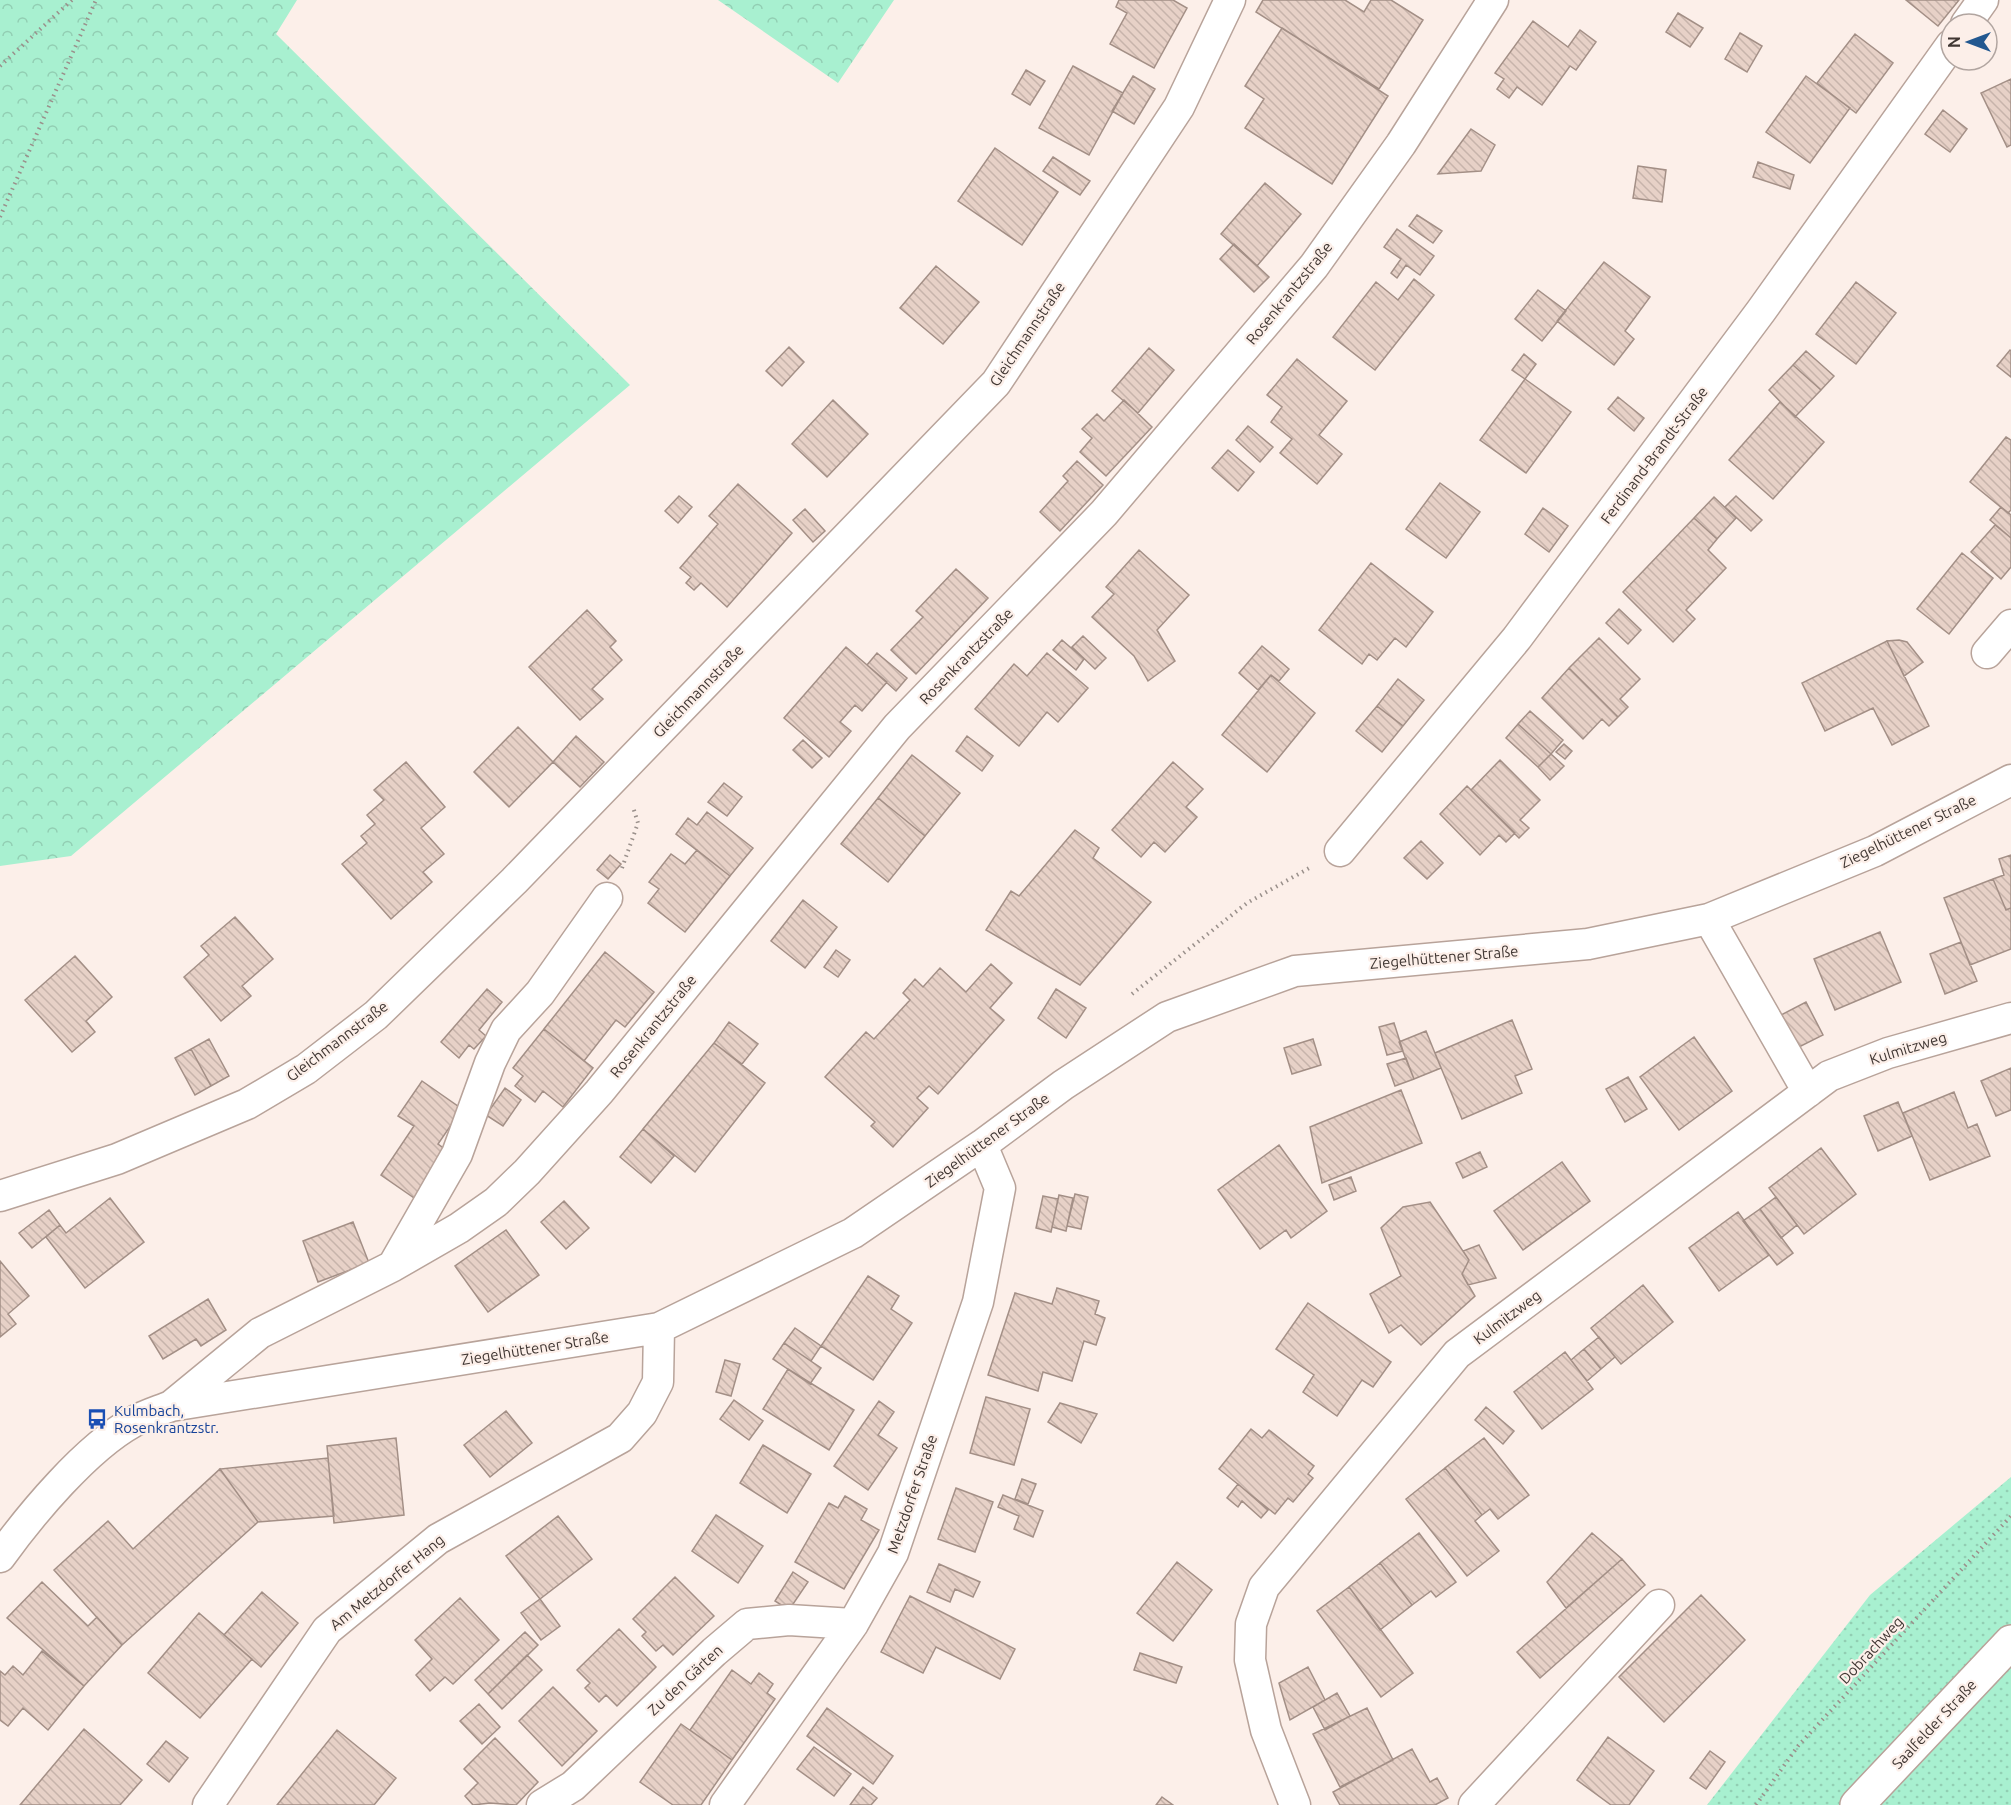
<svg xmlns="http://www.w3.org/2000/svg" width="2011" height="1805" viewBox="0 0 2011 1805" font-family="Ubuntu,sans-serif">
  <defs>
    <pattern id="grass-dots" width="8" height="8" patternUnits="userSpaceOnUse" patternTransform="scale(1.5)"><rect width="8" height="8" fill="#a8f0d0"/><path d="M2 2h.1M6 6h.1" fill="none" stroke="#92ceb3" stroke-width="1.8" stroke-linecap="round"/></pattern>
    <pattern id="forest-crowns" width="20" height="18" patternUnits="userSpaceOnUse" patternTransform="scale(1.5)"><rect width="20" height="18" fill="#a8f0d0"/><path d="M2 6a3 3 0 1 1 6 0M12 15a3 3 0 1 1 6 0" fill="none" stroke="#92ceb3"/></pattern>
    <pattern id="building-back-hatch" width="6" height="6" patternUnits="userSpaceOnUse" patternTransform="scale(1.5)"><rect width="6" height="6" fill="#e7d1c7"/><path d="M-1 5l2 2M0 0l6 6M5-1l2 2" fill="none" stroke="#c7b4ab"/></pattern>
  </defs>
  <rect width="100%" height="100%" fill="#fcefe9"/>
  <path fill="url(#grass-dots)" d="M2011,1477V1805H1707L1870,1595Z"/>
  <path fill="url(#forest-crowns)" d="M0,0H297L276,34L630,385L71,856L0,866Z
    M718,0H894L838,83Z"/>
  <path fill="url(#building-back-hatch)" stroke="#a38f86" stroke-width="1.5" d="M1119,0H1173L1187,8L1154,68L1110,44L1127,13L1116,7Z
    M1263,0H1345L1364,12L1371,0H1391L1423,20L1379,89L1256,12Z
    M1906,0H1959L1938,26Z
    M1678,13L1703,28L1690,47L1666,32Z
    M1533,21L1568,47L1580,30L1596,42L1576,70L1570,66L1542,105L1517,87L1509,98L1497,89L1504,79L1495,73Z
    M1282,28L1388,96L1332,184L1245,128L1264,99L1245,86Z
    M1740,33L1762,46L1747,72L1725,59Z
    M1855,34L1893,63L1856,113L1817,83Z
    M1073,66L1123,93L1089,155L1039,128Z
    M1026,70L1045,81L1030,105L1012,94Z
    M1133,76L1155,89L1134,124L1112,111Z
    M1806,76L1850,108L1810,163L1766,132Z
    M2011,79V145L2007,147L1981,93Z
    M1943,110L1967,129L1950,152L1925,134Z
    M1471,129L1495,145L1481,171L1438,174Z
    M995,148L1058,192L1022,245L958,201Z
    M1053,157L1090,181L1080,195L1043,171Z
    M1758,162L1794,175L1790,189L1753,177Z
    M1638,166L1666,170L1662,202L1633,198Z
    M1265,183L1301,214L1257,266L1221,234Z
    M1417,215L1442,231L1433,243L1409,226Z
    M1397,229L1434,256L1420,275L1406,265L1397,278L1391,273L1401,259L1384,247Z
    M1234,244L1269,277L1254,292L1220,259Z
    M1604,262L1650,297L1625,331L1634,339L1614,365L1557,321Z
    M936,266L979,302L943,344L900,308Z
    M1414,279L1434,295L1375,370L1333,337L1376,282L1398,300Z
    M1856,282L1896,313L1856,364L1816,334Z
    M1538,290L1566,311L1542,341L1515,319Z
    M789,347L804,362L782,386L766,371Z
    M1149,348L1174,370L1138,413L1112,391Z
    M2010,350L2011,351V377L1997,366Z
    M1806,351L1834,376L1821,390L1793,365Z
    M1524,354L1536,364L1525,379L1512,370Z
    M1297,359L1347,401L1319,435L1342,454L1317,484L1280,453L1292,439L1271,422L1282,407L1267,395Z
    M1793,365L1821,390L1795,417L1769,390Z
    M1525,379L1571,412L1526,473L1480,440Z
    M1618,397L1644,418L1634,431L1608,409Z
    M833,400L868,434L827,477L792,444Z
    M1124,400L1152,427L1106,476L1080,452L1092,438L1082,429L1097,414L1104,421Z
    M1780,402L1824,442L1773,499L1729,460Z
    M1248,426L1273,447L1260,462L1236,440Z
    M2006,437L2011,440V510L2008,513L1970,482Z
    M1228,450L1254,472L1238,491L1212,468Z
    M1077,461L1103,485L1060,531L1040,512L1068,481L1063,476Z
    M1440,483L1480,512L1446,558L1406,529Z
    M738,484L792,533L727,607L701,583L694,590L686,583L691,577L680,568L718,524L709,516Z
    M679,496L692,507L678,523L665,511Z
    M1736,496L1762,520L1751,531L1725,507Z
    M1714,497L1736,518L1717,539L1694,518Z
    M2001,507L2011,515V538L1990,520Z
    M1543,508L1568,526L1549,552L1525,534Z
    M805,509L825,531L813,542L793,520Z
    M1694,518L1717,539L1708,550L1726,568L1686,610L1695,619L1673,642L1623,592Z
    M1995,525L2011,538V567L2001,579L1971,552Z
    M1139,550L1189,595L1157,630L1175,661L1148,681L1134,656L1092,617L1114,594L1106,587Z
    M1962,553L1993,578L1949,634L1917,609Z
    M1371,563L1433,612L1406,647L1395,638L1377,660L1369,654L1362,664L1319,630Z
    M956,569L988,598L916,674L891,650L923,617L916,611Z
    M1619,609L1641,630L1628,644L1606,623Z
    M587,610L616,641L610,647L622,660L592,689L603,699L580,720L529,667Z
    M1083,636L1106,658L1095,669L1072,647Z
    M1599,638L1640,679L1620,699L1628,707L1618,717L1569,668Z
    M1062,640L1084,659L1076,670L1053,650Z
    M1899,640L1907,642L1923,662L1904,676L1887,641Z
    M1887,641L1929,726L1892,745L1873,708L1825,731L1802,683Z
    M1262,646L1289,669L1279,681L1271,675L1258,690L1239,673Z
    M846,647L887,682L862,711L855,705L840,722L851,731L829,757L784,718Z
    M877,653L907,678L896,691L867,665Z
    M1047,653L1088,688L1058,722L1047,712L1019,746L975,709L1014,664L1027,676Z
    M1569,668L1618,717L1609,726L1602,719L1583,739L1542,698Z
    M1271,675L1315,713L1267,772L1222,735Z
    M1398,679L1424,700L1403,726L1377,706Z
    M1377,706L1403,726L1382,752L1356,731Z
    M1530,711L1563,740L1551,754L1518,724Z
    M1518,724L1551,754L1538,767L1506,738Z
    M518,727L553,762L509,807L474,772Z
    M576,736L604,762L580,787L553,762Z
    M967,736L993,756L982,771L956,751Z
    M803,740L822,758L812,768L793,750Z
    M1564,744L1572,751L1565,759L1556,752Z
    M1551,754L1564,766L1550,780L1538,767Z
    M912,755L960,793L925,836L878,798Z
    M1500,760L1540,800L1520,820L1529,828L1519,838L1471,790Z
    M406,762L445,807L421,828L444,854L423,872L432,882L391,919L342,864L367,843L361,836L375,824L367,815L384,800L374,790Z
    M1173,762L1203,789L1186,807L1197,817L1165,852L1154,842L1141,857L1112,830Z
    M724,783L742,797L727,816L708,802Z
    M1467,786L1515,833L1506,842L1499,835L1480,855L1440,814Z
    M878,798L925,836L888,882L841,844Z
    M707,812L753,848L730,876L676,834L688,818L697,825Z
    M1075,830L1099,848L1093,858L1151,902L1080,985L986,930L1011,891L1019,896Z
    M1421,841L1443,863L1427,879L1404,858Z
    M697,850L730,876L685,932L648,903L659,889L649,882L671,854L685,864Z
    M610,855L621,864L608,879L597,870Z
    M2011,855V908L2006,910L1993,879L2004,875L1999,859Z
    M1993,879L2006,910L2011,908V949L1970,965L1944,898Z
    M803,900L837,927L805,968L771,941Z
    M235,917L273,959L242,986L251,996L221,1021L184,977L209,955L201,946Z
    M1880,932L1901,982L1835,1010L1814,959Z
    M1961,942L1977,981L1945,994L1930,954Z
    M836,950L850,960L838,977L824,967Z
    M605,952L654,992L625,1027L616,1020L584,1061L544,1029Z
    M75,956L112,997L86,1021L95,1032L72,1052L25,1000Z
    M991,964L1012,983L990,1008L1004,1020L938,1094L929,1086L917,1098L928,1108L893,1147L871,1126L875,1122L825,1077L866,1032L874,1039L910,1000L903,993L915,979L923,987L940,968L966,992Z
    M487,989L502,1002L479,1030L486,1036L474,1049L469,1045L459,1058L441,1042Z
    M1056,989L1086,1008L1066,1038L1038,1018Z
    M1806,1002L1823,1035L1795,1049L1779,1016Z
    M1512,1020L1532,1069L1515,1076L1522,1093L1462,1119L1435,1053Z
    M729,1022L758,1044L742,1064L714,1043Z
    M1394,1023L1403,1051L1387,1055L1379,1027Z
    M544,1029L593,1068L563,1107L543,1091L535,1102L515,1086L523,1076L513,1068Z
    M1426,1031L1441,1068L1414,1079L1399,1042Z
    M1694,1037L1732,1091L1679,1130L1640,1077Z
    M209,1039L229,1076L211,1086L191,1049Z
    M1313,1039L1321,1065L1292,1074L1284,1048Z
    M714,1043L765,1083L695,1172L643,1129Z
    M191,1049L211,1086L195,1095L175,1058Z
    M1406,1058L1414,1079L1395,1086L1387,1064Z
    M2011,1068V1110L1996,1116L1981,1081Z
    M1628,1077L1647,1109L1625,1122L1606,1089Z
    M422,1081L462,1109L438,1144L449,1152L417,1200L381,1175L414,1126L398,1116Z
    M505,1088L521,1100L503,1126L486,1115Z
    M1401,1090L1422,1143L1322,1183L1310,1127Z
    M1954,1092L1968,1128L1977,1124L1990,1156L1930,1180L1903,1113Z
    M1898,1102L1912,1136L1878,1151L1864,1116Z
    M643,1129L674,1156L651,1183L620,1157Z
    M1279,1145L1327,1211L1291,1238L1286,1230L1260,1249L1218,1190Z
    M1821,1148L1856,1194L1804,1234L1769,1188Z
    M1480,1152L1487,1167L1463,1178L1456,1163Z
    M1562,1162L1590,1201L1523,1250L1494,1211Z
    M1351,1177L1356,1191L1334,1200L1329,1185Z
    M1075,1194L1088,1197L1081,1229L1067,1226Z
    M1059,1195L1073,1198L1066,1231L1052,1227Z
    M1043,1196L1058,1199L1051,1232L1036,1228Z
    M1776,1197L1797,1225L1781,1238L1760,1209Z
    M110,1198L144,1242L85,1288L46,1237L60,1225L66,1233Z
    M564,1201L589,1228L566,1249L541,1222Z
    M1430,1202L1469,1260L1462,1274L1475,1296L1421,1345L1401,1325L1389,1333L1370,1294L1401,1276L1381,1228L1403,1207Z
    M1760,1209L1793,1253L1777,1265L1743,1221Z
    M49,1210L60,1225L32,1248L19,1233Z
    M1738,1212L1769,1255L1719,1291L1689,1248Z
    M353,1222L369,1263L318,1282L303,1241Z
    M506,1230L539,1275L488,1312L455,1266Z
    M1479,1245L1496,1278L1468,1285L1462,1274L1469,1260L1463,1251Z
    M0,1261L29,1296L8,1314L16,1324L0,1337Z
    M868,1276L899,1296L891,1309L912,1323L873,1380L821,1346Z
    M1643,1285L1673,1322L1621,1364L1591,1328Z
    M1057,1288L1099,1301L1095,1314L1105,1318L1096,1345L1084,1341L1072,1381L1043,1372L1038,1391L988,1375L1015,1293L1052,1304Z
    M208,1299L226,1330L201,1346L196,1339L163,1359L149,1336Z
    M1308,1303L1391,1362L1373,1387L1362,1380L1337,1416L1303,1392L1314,1375L1276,1349Z
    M795,1328L821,1346L811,1361L784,1343Z
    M1599,1337L1615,1357L1601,1369L1584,1349Z
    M784,1343L821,1368L810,1384L773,1359Z
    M1584,1349L1601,1369L1587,1381L1571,1360Z
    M1565,1352L1593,1389L1542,1429L1514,1392Z
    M725,1360L740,1364L731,1396L716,1392Z
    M788,1369L854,1410L829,1450L763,1409Z
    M986,1397L1030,1409L1014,1465L970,1453Z
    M734,1400L763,1421L749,1440L720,1419Z
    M879,1401L894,1412L878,1435L897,1448L868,1490L834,1466Z
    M1060,1403L1097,1414L1081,1443L1048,1422Z
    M1486,1407L1514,1431L1503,1444L1475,1420Z
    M506,1411L532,1443L490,1477L464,1445Z
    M1251,1429L1262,1438L1269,1430L1314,1466L1308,1474L1313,1478L1293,1502L1288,1498L1275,1514L1219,1469Z
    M396,1438L404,1515L334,1523L327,1446Z
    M1484,1438L1529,1495L1498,1519L1490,1509L1482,1515L1445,1468Z
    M763,1445L811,1474L787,1513L740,1483Z
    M328,1458L334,1516L258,1522L220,1469Z
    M1445,1468L1482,1515L1475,1521L1499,1551L1467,1576L1406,1499Z
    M220,1469L258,1522L122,1645L54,1570L108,1521L133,1549Z
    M1022,1479L1036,1484L1028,1504L1015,1499Z
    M1238,1484L1268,1510L1261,1518L1242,1501L1238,1507L1227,1498Z
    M956,1488L993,1502L975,1552L938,1539Z
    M1003,1495L1043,1511L1033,1537L1014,1529L1019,1516L998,1507Z
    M845,1496L867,1509L861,1520L879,1530L844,1589L795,1562L829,1503L838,1508Z
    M716,1515L763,1546L738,1583L692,1551Z
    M558,1516L592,1559L540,1599L506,1556Z
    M1419,1533L1456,1582L1436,1597L1431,1591L1412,1605L1380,1563Z
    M1592,1533L1622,1559L1566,1608L1547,1582Z
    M1622,1559L1645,1585L1540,1678L1517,1652Z
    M1177,1562L1212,1590L1173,1641L1137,1613Z
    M1380,1563L1412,1605L1380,1630L1349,1587Z
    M939,1564L980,1582L973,1597L955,1589L950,1602L927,1592Z
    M793,1572L808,1582L789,1610L775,1601Z
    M675,1577L714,1616L673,1655L663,1645L656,1651L642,1636L646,1632L633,1619Z
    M42,1582L88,1626L97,1617L122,1645L84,1686L7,1618Z
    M1349,1587L1413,1673L1381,1697L1317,1611Z
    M262,1592L298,1623L261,1667L224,1635Z
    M1701,1595L1745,1640L1664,1722L1619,1677Z
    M910,1596L1015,1649L1000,1679L936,1647L923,1673L881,1652Z
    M460,1598L499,1640L453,1684L445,1677L430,1691L416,1675L432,1659L415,1640Z
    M540,1599L560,1626L541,1640L521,1613Z
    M199,1613L252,1659L200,1718L148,1673Z
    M619,1629L656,1667L617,1706L606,1695L599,1702L585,1688L590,1683L577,1670Z
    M525,1632L538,1645L488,1694L475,1680Z
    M42,1651L84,1686L48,1730L23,1708L8,1726L0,1720V1671L5,1675L13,1666L23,1675Z
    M1140,1653L1182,1667L1176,1683L1134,1670Z
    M527,1655L542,1670L502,1709L488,1694Z
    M1308,1667L1325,1700L1290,1720L1279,1683Z
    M732,1670L751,1684L759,1673L773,1684L767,1693L775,1699L732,1760L690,1730Z
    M553,1687L597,1731L562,1766L519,1721Z
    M1337,1693L1350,1716L1325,1730L1313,1707Z
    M479,1704L500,1727L482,1744L460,1721Z
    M827,1708L893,1756L873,1784L807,1736Z
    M1367,1708L1393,1760L1340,1787L1313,1734Z
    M681,1724L732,1760L701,1805H673L640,1782Z
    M84,1729L142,1780L120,1805H20Z
    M337,1730L396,1778L374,1805H277Z
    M1608,1737L1654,1771L1629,1805H1611L1577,1780Z
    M495,1738L538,1782L516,1805L490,1803L473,1805L465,1796L478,1783L464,1769Z
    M166,1741L188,1758L169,1782L147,1764Z
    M814,1747L851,1774L834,1796L797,1769Z
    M1412,1749L1430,1782L1437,1778L1448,1798L1435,1805H1340L1333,1792Z
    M1710,1751L1725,1762L1706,1789L1690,1778Z
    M863,1787L877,1798L871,1805H850Z
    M1162,1797L1173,1805H1156Z"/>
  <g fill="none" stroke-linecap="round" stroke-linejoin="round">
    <g stroke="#b8a39a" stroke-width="33">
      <path id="minor" d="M1966,24L1983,0
        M1987,653L2011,625
        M1340,851L1517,638L1761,311L1951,45
        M1709,919L1808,1092
        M0,1196L117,1159L247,1104L306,1069L376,1015L514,881L996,383L1179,107L1230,0
        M394,1264L457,1154L490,1063L506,1030L540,993L607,898
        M171,1406L260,1333L393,1266L459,1228L496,1202L527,1172L599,1092L897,727L1104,513L1314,266L1401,144L1493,0
        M0,1557C31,1514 86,1448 133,1422C145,1415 159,1411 171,1406L659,1328L853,1233L982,1145L1063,1085L1167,1017L1295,971L1588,944L1709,919L1875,851L2011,780
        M208,1805L327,1630L438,1539L620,1438L642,1413L658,1382L659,1328
        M542,1805L573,1786L714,1652L747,1624L789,1620L853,1624
        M725,1805L853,1624L893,1553L978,1302L1000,1188L982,1145
        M1295,1805L1266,1730L1250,1660L1251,1624L1264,1587L1457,1354L1829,1076L1888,1053L2011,1018
        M1474,1805L1659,1605"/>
    </g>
    <g stroke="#b8a39a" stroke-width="36">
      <path id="primary" d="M1857,1805L2011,1642"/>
    </g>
    <path stroke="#9a908b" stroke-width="4" stroke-dasharray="1.5 4.5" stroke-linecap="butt" d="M0,66L72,0
      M0,217L96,0
      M622,868L638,823L633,807
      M1132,994L1247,903L1311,867
      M1756,1805L1798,1746L2011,1516"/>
    <use href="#minor" stroke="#fff" stroke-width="30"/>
    <use href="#primary" stroke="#fff" stroke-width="33"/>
  </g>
  <defs>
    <g id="bus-bare" transform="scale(1.62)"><path d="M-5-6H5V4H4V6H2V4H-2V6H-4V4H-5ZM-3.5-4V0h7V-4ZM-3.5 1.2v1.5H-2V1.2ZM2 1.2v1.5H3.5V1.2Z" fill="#1a4fb4" stroke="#fcefe9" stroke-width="2.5" paint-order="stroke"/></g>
  </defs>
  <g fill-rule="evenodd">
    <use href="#bus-bare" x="97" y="1419"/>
  </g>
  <g text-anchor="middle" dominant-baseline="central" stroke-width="4.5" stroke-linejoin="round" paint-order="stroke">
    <g font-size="15" fill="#403733" stroke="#fcefe9">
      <text transform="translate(1289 293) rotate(-51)">Rosenkrantzstraße</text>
      <text transform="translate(1027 334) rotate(-56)">Gleichmannstraße</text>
      <text transform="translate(1654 455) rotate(-53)">Ferdinand-Brandt-Straße</text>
      <text transform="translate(966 656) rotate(-46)">Rosenkrantzstraße</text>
      <text transform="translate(698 691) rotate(-46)">Gleichmannstraße</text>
      <text transform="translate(1908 831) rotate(-26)">Ziegelhüttener Straße</text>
      <text transform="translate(1444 957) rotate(-5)">Ziegelhüttener Straße</text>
      <text transform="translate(653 1026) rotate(-51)">Rosenkrantzstraße</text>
      <text transform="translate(337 1041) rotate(-37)">Gleichmannstraße</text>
      <text transform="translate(1908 1048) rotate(-17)">Kulmitzweg</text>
      <text transform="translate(987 1140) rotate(-36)">Ziegelhüttener Straße</text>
      <text transform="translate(1507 1317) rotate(-37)">Kulmitzweg</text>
      <text transform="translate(535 1348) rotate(-9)">Ziegelhüttener Straße</text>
      <text transform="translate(912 1494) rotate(-71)">Metzdorfer Straße</text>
      <text transform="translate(387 1582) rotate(-39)">Am Metzdorfer Hang</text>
      <text transform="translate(1871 1650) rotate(-47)">Dobrachweg</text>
      <text transform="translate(685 1680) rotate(-43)">Zu den Gärten</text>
      <text transform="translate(1934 1724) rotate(-47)">Saalfelder Straße</text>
    </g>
    <g font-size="15" fill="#164399" stroke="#fcefe9" text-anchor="start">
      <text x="114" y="1410">Kulmbach,<tspan x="114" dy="17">Rosenkrantzstr.</tspan></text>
    </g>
  </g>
  <g transform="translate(1969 42) rotate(270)"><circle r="28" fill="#fcefe9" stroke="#b1a5a0" stroke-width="1.5"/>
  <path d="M0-4.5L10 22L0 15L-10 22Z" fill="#225890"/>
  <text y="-9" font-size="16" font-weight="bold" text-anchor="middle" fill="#403733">N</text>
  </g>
</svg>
